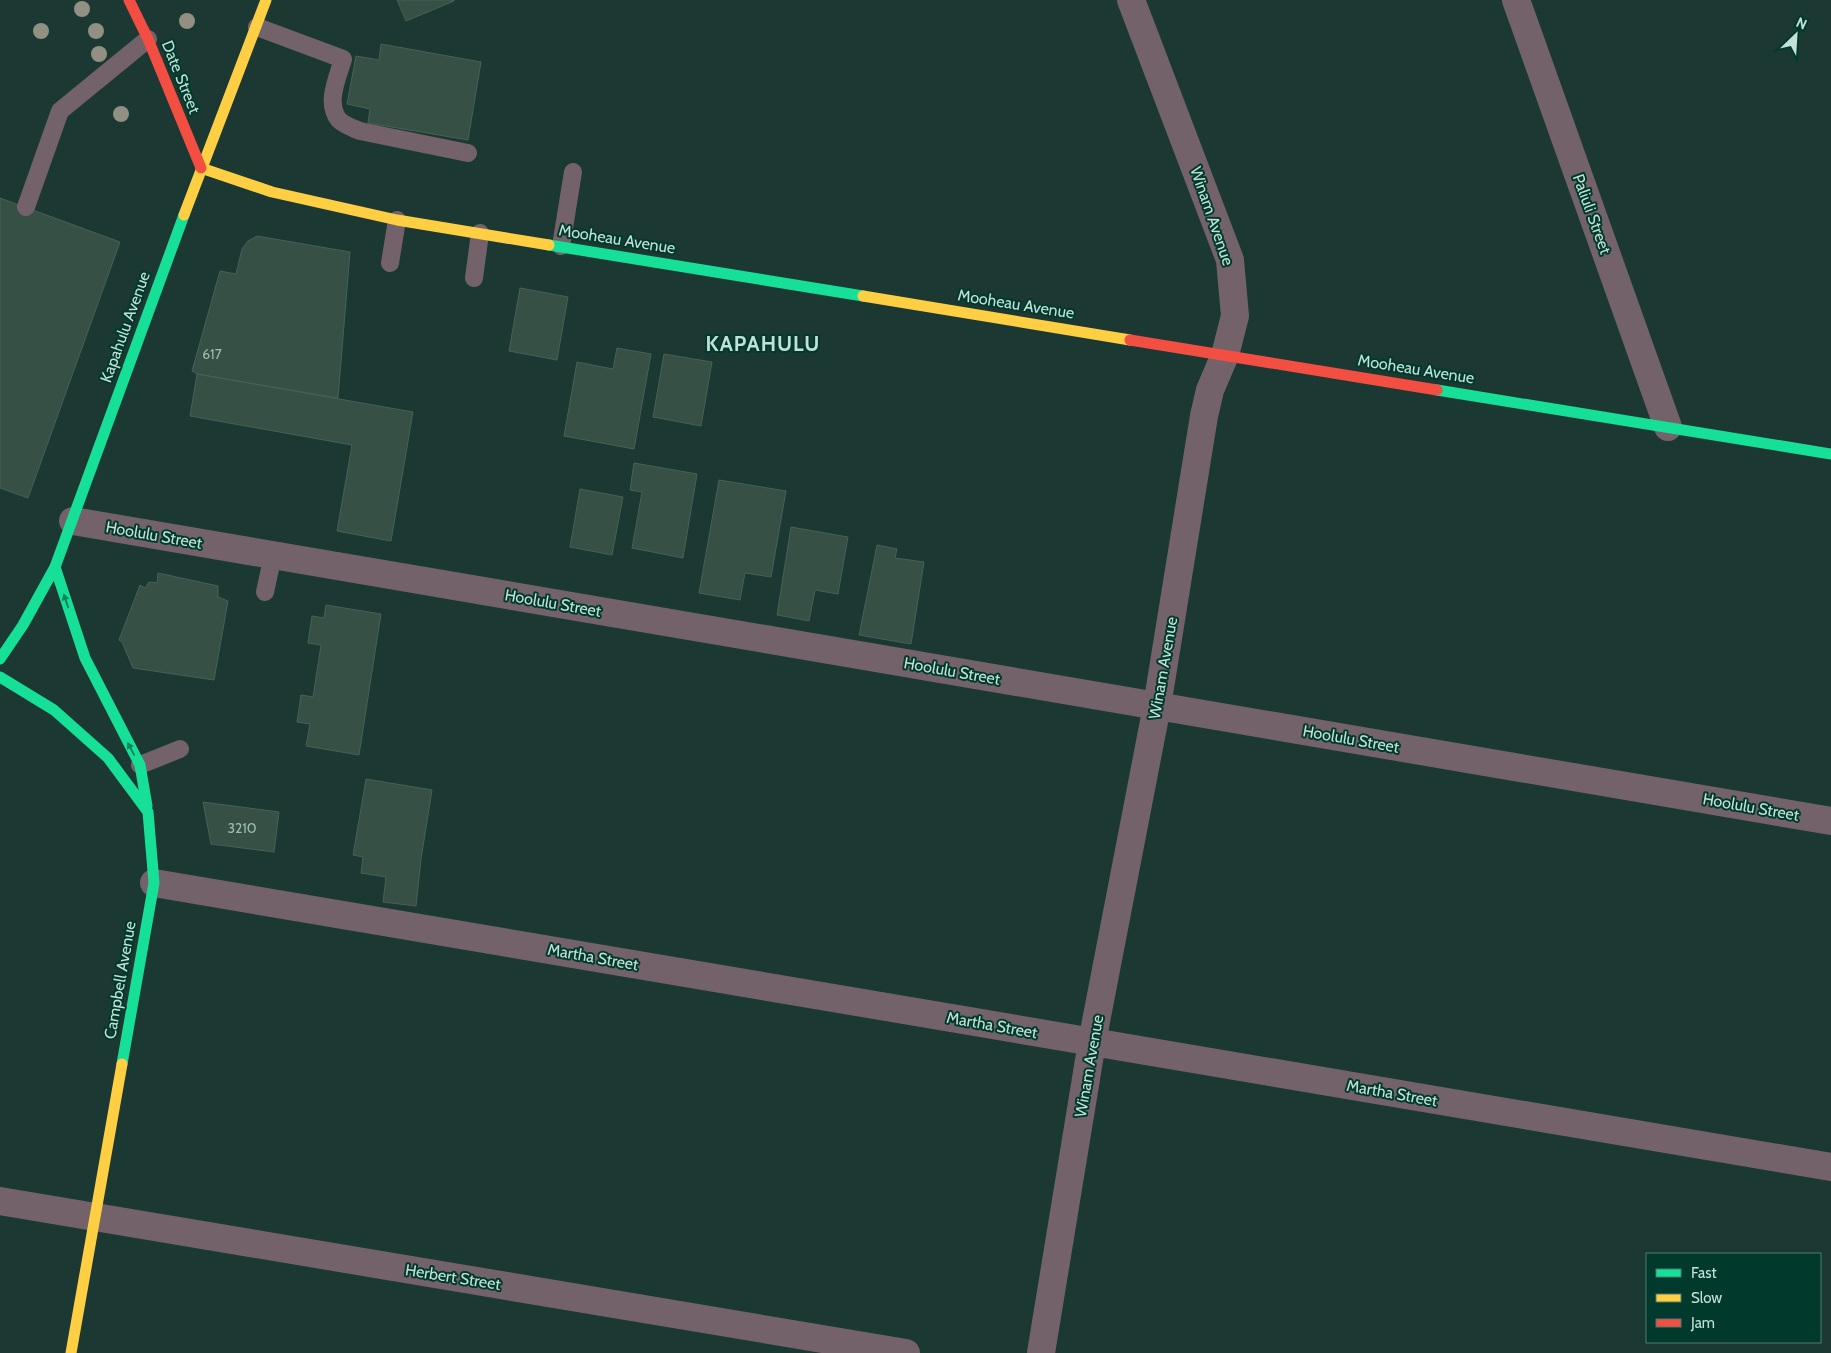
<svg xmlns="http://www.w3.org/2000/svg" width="1831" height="1353" viewBox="0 0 1831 1353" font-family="Cabin,sans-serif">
  <rect width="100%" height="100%" fill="#1c3832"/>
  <path fill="#365045" stroke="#496057" d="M397,0H454V1L406,21Z
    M381,44L481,62L468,140L368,123L370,109L347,104L356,56L379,60Z
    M0,198L120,242L28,498L0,488Z
    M257,236L350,252L338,398L197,374L192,371L220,271L236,274L242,249L248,241Z
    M520,288L568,297L557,360L509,351Z
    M617,348L651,354L634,449L564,436L577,362L613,369Z
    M664,354L712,362L701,426L653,417Z
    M197,374L413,412L391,541L337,531L352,445L190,416Z
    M634,463L697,474L683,558L632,548L642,492L630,490Z
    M719,480L786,491L771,577L745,573L740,600L699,593Z
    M580,489L623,497L612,555L570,547Z
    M791,527L848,537L838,594L815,590L809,621L777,615Z
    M877,545L897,549L895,558L924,562L911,644L859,635Z
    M158,573L218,586V597L228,601L214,680L133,668L122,642L119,640L140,585L145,588L149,582L157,583Z
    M326,605L381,614L359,755L306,746L310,724L297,722L301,695L313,697L321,645L308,643L312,616L324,618Z
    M366,779L432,790L421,859L416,906L383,902L386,877L361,873L363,857L353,855Z
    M203,802L279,812L274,852L211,844Z"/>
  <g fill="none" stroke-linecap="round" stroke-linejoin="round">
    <path stroke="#73626a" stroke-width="18" d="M257,27L343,59C338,77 325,103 339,120C344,125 353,128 360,131L468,153
      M26,207L60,111L148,39
      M561,246L573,172
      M390,263L397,220
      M474,278L480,233
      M265,592L273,555
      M140,765L180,749"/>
    <path stroke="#73626a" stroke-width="28" d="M1516,0L1668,427
      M73,521L1831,821
      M154,883L1831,1167
      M0,1201L906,1353
      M1041,1353L1092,1042L1157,706L1204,416L1210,390L1225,355L1235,316L1230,260L1131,0"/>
    <path stroke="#16e098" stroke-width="11" d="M549,245L863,296
      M1437,390L1831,454
      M55,567L85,658L140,765L147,806
      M0,659L23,625L55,567L184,215
      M0,677L54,710L108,758L148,812L154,883L122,1064"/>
    <path stroke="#ffcf43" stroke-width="11" d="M201,168L272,192L397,220L549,245
      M184,215L266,0
      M863,296L1130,340
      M71,1353L122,1064"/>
    <path stroke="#f24e42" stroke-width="11" d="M129,0L148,39L201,168
      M1130,340L1437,390"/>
  </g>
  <g fill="#928f83">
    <circle cx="82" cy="9" r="8"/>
    <circle cx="187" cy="21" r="8"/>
    <circle cx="41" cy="31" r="8"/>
    <circle cx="96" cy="31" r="8"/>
    <circle cx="99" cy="54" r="8"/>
    <circle cx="121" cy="114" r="8"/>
  </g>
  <defs><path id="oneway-solid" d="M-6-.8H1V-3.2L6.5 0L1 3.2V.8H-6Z" transform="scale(1.25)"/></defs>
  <g fill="#0a845d">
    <use href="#oneway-solid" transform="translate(66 601) rotate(-108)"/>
    <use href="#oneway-solid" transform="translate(131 749) rotate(-118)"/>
  </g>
  <g text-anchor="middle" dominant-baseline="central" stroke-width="4" stroke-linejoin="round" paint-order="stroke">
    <g font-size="14" fill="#9ebdb2">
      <text x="212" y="354">617</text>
      <text x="242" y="828">3210</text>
    </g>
    <g font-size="16" fill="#c1e1d6" stroke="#01392d">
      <text transform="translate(181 77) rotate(68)">Date Street</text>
      <text transform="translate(1592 214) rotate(70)">Paliuli Street</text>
      <text transform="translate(1212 216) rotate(71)">Winam Avenue</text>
      <text transform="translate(617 239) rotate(9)">Mooheau Avenue</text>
      <text transform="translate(1016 304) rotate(9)">Mooheau Avenue</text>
      <text transform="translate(125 327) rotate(-70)">Kapahulu Avenue</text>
      <text transform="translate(1416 369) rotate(9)">Mooheau Avenue</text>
      <text transform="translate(154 535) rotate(10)">Hoolulu Street</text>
      <text transform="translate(553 603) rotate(10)">Hoolulu Street</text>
      <text transform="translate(1163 668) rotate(-80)">Winam Avenue</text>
      <text transform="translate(952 671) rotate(10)">Hoolulu Street</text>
      <text transform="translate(1351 739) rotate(10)">Hoolulu Street</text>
      <text transform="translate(1751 807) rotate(10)">Hoolulu Street</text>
      <text transform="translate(593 957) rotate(10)">Martha Street</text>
      <text transform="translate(120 980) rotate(-80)">Campbell Avenue</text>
      <text transform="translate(992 1025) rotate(10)">Martha Street</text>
      <text transform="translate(1089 1066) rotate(-80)">Winam Avenue</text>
      <text transform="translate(1392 1093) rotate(10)">Martha Street</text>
      <text transform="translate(453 1277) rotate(9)">Herbert Street</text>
    </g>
    <g font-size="21" font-weight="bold" letter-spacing="1" fill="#c1e1d6" stroke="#01392d">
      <text x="763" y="343">KAPAHULU</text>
    </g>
  </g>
  <rect x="1646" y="1253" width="175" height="90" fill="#01392d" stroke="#4e7c71"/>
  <rect x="1656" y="1269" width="25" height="8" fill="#16e098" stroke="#4e7c71"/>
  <text x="1691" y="1278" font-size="15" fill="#c1e1d6">Fast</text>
  <rect x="1656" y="1294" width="25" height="8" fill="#ffcf43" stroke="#4e7c71"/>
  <text x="1691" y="1303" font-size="15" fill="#c1e1d6">Slow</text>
  <rect x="1656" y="1319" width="25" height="8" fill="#f24e42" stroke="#4e7c71"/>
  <text x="1691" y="1328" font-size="15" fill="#c1e1d6">Jam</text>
  <g transform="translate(1796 35) rotate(25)" stroke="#01392d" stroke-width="4" paint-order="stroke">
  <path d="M0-4L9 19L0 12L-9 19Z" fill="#c1e1d6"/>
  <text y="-8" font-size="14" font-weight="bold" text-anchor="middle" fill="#c1e1d6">N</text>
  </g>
</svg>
